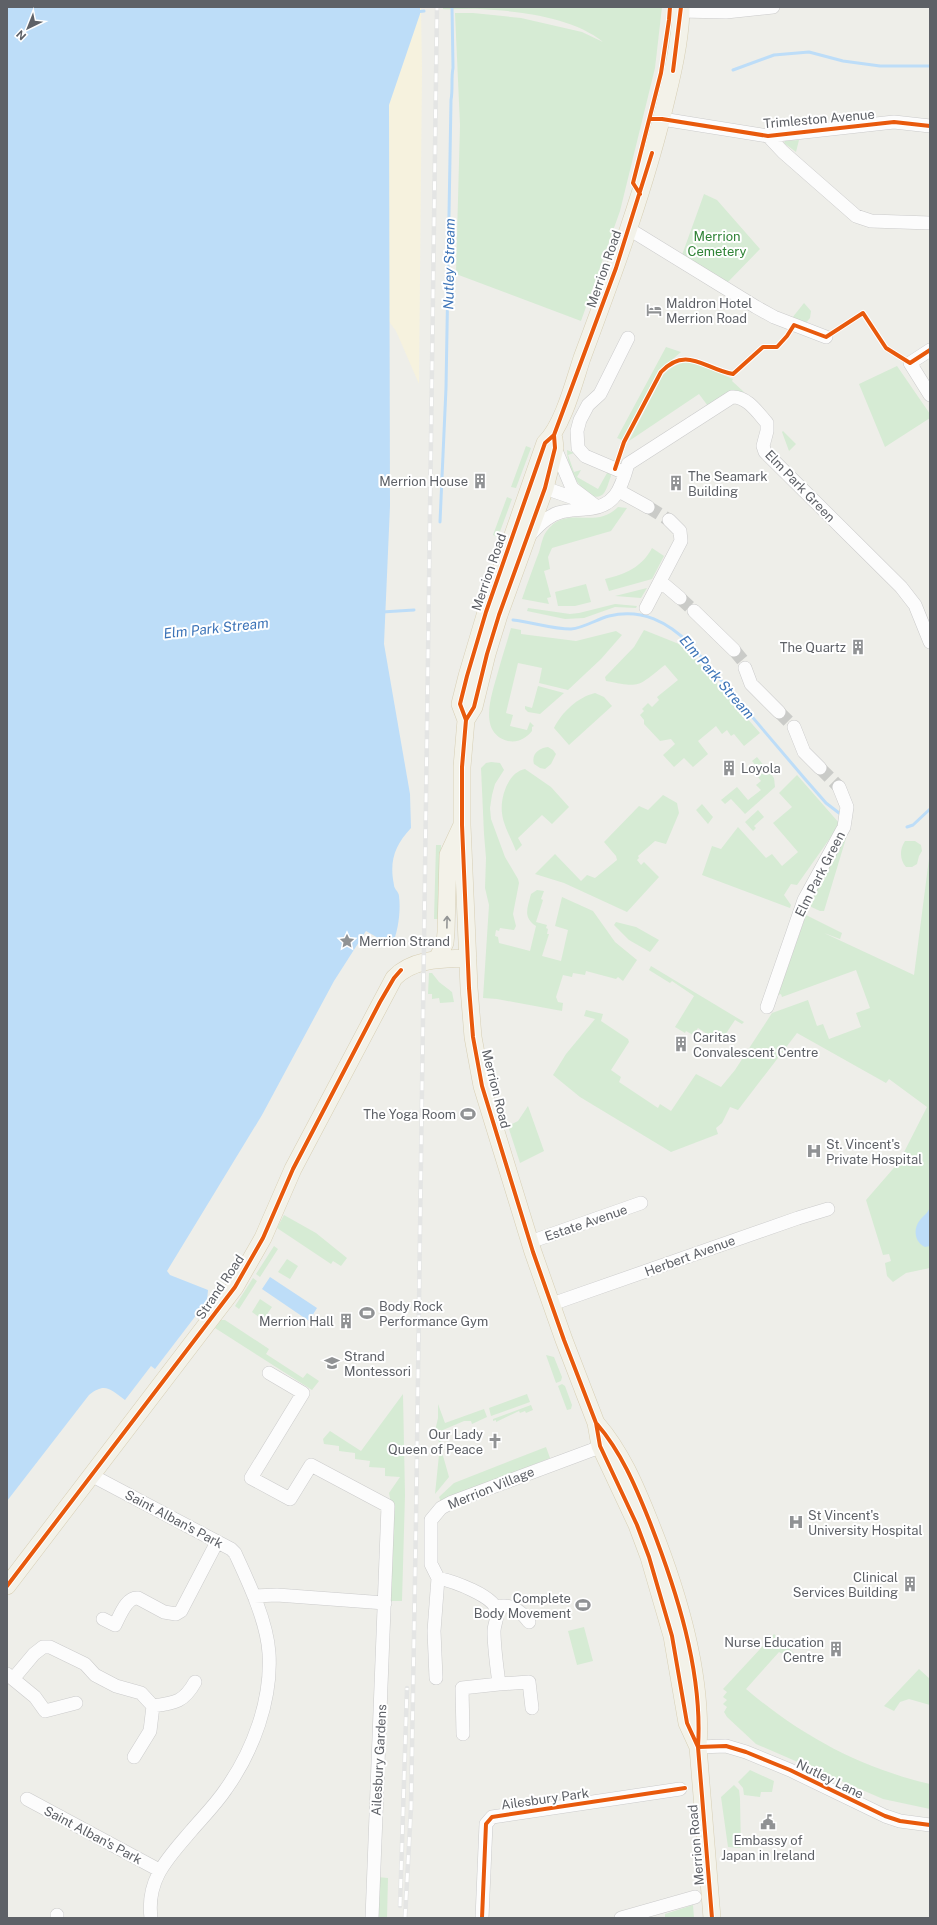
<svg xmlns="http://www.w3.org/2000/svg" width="937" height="1925" viewBox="0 0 937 1925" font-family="'Public Sans',sans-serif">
  <rect width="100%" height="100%" fill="#eeeee9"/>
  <path fill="#d6ebd4" d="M443,7H662L655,68L620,211L581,321L456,274L460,125L455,13H473L521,18L582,32L603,42C573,17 518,11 480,9C468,8 455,10 443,9Z
    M799,140L796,152L784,143L785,141Z
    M704,194L717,200L760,249L727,283L682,255Z
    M804,303L811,311L810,318L805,324L792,318Z
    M666,347L681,352L658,372L622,440L617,438Z
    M692,362L733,379L732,381L744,392L708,406L699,394L629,441L663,375C672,366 680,362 692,362Z
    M897,366L930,414V418L885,447L859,384Z
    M783,431L796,444L789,451L782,432Z
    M526,446L531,448L516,488L511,487Z
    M567,450L574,453L568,455L574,472L581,470L577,477L598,489L607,473H610L611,476C609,481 607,489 604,493C593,506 575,481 572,472C569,465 567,458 567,450Z
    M507,497L512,499L498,537L493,535Z
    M618,507L627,508L611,531L552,548L548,557L550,569L544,571L551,597L547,598L549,604L522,599C527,584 533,568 539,552C541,546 542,538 546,532C566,503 595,531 618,507Z
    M652,548L664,556L652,579L609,591L605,579C626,574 642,567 652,548Z
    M586,584L591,602L575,606H558L555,592Z
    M647,588L641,598L615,596Z
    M615,604L637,606L636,608L615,607L584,618L565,619L527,611L528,608L570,614L579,613Z
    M511,628L521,630V634L576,641L616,631L622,635L601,659L568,690L539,683L542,668L518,663L506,713L513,715L510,726L527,730L530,722L534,726L532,727V731C526,738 518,743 508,741C477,733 492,694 498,672C502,657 507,642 511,628Z
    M644,630L684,646L760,733L744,746L734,734L731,736L727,730L722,734L716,726L698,741L708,754L693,767L684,758L674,767L663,755L675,744L671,739L660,741L644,724V720L640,715L644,711L642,709L648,703L652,707L659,700L657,697L678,680L665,665C637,687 641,688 606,681L605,677L634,647Z
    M538,686L564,693L540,714L528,712L525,709V706L532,708Z
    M595,693L604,697L612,706L569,745L554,728C562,712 578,697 595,693Z
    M548,747L553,750L556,754L551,764L545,769L540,768L534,764C531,754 539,748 548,747Z
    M757,757L774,778L775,787L745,814L731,799L725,804L721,800L737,787L748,800L761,790L756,785L761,781L758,777L762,773L752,761Z
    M491,762L500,763L504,770L495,784L492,795L490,808L491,819L505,857L518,879L519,883L513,914L516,926L514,930L500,928L499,931L496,930L495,936L498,937L499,943L530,951L536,926C522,917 528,907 531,894L537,890L544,891L541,899L543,900L536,922L547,925L546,928L548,929L547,934H549L542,956L561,961L568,930L555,926L562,897L593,911L615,942L637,960L623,981L618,977L616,979L586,971L585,975L573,973L572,977L563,975L556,997L558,1002L563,1003L562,1011L497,999L483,998L489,905L485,888L486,858L484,834L481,768L486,763Z
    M525,769L551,787L569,807L552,824L542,815L518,838L522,845L516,851C512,840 503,825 502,813C500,798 508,772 525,769Z
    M797,775L840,824L797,885L791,884L784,895L791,905L790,908L702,875L712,846L721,849L738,827L766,858L772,854L782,866L798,852L773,823L792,807L779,793Z
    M663,795L677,803L679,813L666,844L655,841L638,856L639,858L637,860L641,865L644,862L659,877L627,912L564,883L535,874L555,854L581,881L587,875L595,878L617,860L616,856L604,842L639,806L648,810Z
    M702,804L713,817L708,824L696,810Z
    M758,810L764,817L754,826L756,828L753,831L745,822Z
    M847,835L824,911H820L807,905Z
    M905,841H915L921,845L922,851L919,856L917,864L912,867H906C900,860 899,850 905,841Z
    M436,845H441V919H434Z
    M930,851V1268L906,1273L893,1282L887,1276L885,1263L891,1261L889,1254L883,1255L866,1200L899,1162L927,1107L889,1079L886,1083L797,1033L738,1110L730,1107L722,1123L716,1128L718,1134L671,1152L580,1097L553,1075L566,1054L595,1019L584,1016L586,1010L603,1014L601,1021L628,1039L629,1042L611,1070L621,1077L619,1082L658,1108L660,1104L671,1111L696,1074L721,1087L735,1070L772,1013L808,1000L817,1026L823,1024L829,1039L861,1027L856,1013L870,1008L856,970L782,997L781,994L778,995L806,915L842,933L840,939L824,933L914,975Z
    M616,922L636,927L659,940L650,952L629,940L614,925Z
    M651,966L744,1022L742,1024L735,1020L723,1038L714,1032L710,1036L698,1028L693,1035L686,1031L685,1033L675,1027L694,996L672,981L670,983L649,970Z
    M429,973H432L439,982L452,992L454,1002L440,1003L439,998L432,999V994H428Z
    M528,1106L544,1151L520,1163L508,1126L518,1121Z
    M284,1215L316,1233L347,1258L341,1266L333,1261L331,1264L277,1228Z
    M274,1246L278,1249L260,1277L256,1274Z
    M287,1259L298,1266L290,1279L278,1272Z
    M253,1278L257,1281L239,1309L235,1306Z
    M260,1299L272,1307L263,1320L252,1312Z
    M221,1320H225L269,1349L266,1354L303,1378L307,1373L319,1381L312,1390L215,1328Z
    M546,1355L554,1357L562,1377L561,1381L556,1383Z
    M562,1384L565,1386L572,1405L571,1409L567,1410L558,1386Z
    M403,1394L405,1495L402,1601H389L391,1503L389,1493L400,1477L385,1476V1468L369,1467L370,1461L355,1459V1453L339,1451V1446L324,1444L323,1439L330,1431L361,1451Z
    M527,1394L530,1402L491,1416L489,1408Z
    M438,1404L445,1423L484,1409L487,1417L472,1424L471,1421H464L443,1430L440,1445L449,1477L435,1494L440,1445L435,1431L438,1418Z
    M531,1405L533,1410L526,1413L525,1411L520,1413L519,1411L496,1422V1420L493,1421V1419Z
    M546,1447L550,1458L441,1502L439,1497L454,1483Z
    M584,1627L593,1661L577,1665L568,1631Z
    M774,1634L797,1656L791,1658L779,1652L746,1689C800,1735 860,1768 930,1784V1809L883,1799L756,1744L727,1717L724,1712L727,1707L723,1704L727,1700L723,1697L727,1692L723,1689Z
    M919,1669L930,1679V1705L909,1699L900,1702L894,1711L884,1706Z
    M750,1770L774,1781L772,1792H761L760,1797L744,1795L743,1788L738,1782Z
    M734,1785L739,1790L740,1799L741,1848L728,1847L721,1797Z
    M377,1877L388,1878L387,1918H376Z
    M693,1905L694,1918H665V1914Z"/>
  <path fill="#f6f2de" d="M401,7H421L422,70L419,384L396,331L385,316L277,245Z"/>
  <path fill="#bdddf8" d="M7,7H420V14L389,105L390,506L384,644L410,794L411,828C395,845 389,861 394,885C394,889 399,892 399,896C401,912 398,931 392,946L366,931L334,981L262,1115L167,1271L170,1275L208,1290L207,1301L155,1369L151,1366L125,1400C110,1389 105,1382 89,1395L7,1501Z
    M930,1207V1246L925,1247C914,1242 913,1228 920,1220C924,1215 928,1213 930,1207Z
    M270,1277L317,1308L309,1321L262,1289Z"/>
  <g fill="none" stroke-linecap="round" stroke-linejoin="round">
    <path stroke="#bdddf8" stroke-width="3" d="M416,12L424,11
      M733,70L774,55L809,52L843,61L880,66H930
      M440,522L446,388L451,100C453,89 451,78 453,68L452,7
      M382,612L414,610
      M513,620C532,622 552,629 571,629C584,628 597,619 609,616C642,608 668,622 691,645L805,779L826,803L839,813
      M907,827L913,825L930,809"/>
    <path stroke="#cacbc8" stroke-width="13" stroke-dasharray="13 6" stroke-linecap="butt" d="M648,507L669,520
      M680,598L694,611
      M734,650L744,662L745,668
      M779,712L794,727
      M820,768L839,787"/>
    <g stroke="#cbcbcb" stroke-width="14">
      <path id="minor" d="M681,11L726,12L773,7
        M662,119L768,136L894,122L930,126
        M768,136L783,152L856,216L871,221L930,223
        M629,229L756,307L774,317L826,337
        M930,350L910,363L930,395
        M555,448L572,488L597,507
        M625,473L585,456L578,448L577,431L580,420L588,405L600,394L628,338
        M545,488L582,501
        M619,491L648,507
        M529,536C537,527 546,517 558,513C567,510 576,510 585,509C615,508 621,489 628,464L732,397C747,396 758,413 767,423V431L763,446L765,452L901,587L915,605L930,642
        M660,581L680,598
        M646,608L681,541L680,531L669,520
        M694,611L734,650
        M745,668L751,684L779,712
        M794,727L804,752L820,768
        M767,1007L804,900L844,827L847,807L839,787
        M530,1242L641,1203
        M552,1304L798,1218L828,1209
        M269,1373L303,1393L251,1478L290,1499L311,1465L388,1506L372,1918
        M91,1475L231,1549L235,1553C248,1581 267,1621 269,1653C272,1700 253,1751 226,1789C216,1804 203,1817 191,1831C168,1858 146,1879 151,1918
        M438,1578C452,1581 496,1596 497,1612C498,1618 494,1625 494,1631C494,1648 497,1667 499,1684L529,1682L532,1708
        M254,1596L277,1595L385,1603
        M495,1608C509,1602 521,1611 529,1622
        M103,1619L115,1625C120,1616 126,1597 138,1598L164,1612L176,1614L181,1611L217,1542
        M7,1674L35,1697L45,1711L76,1703
        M436,1678L434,1631L438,1578L431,1564V1520L441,1508L452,1502L592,1450L608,1442
        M13,1679L34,1654L43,1647H50L85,1664L95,1675L116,1686L141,1693L153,1706L150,1731L134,1757
        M153,1706C175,1703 184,1702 195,1682
        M463,1734L462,1688L499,1684
        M698,1747L726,1746L746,1752L790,1770L885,1816L900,1821L930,1825
        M27,1799L159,1870
        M57,1918V1915
        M482,1918L486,1824L492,1817L680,1789
        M621,1918L695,1897"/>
    </g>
    <g stroke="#d7cfb5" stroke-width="18">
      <path id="major" d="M681,7C681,37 674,68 667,96C646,186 614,272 582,358C574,382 563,426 545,443L486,612L467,676L460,704L466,720L462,767V825L469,988L473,1037L482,1086L533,1252L564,1340L596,1423L600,1446L637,1525L649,1557L672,1636L687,1723L698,1747
        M466,720L474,707L487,654L499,615L545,488L555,448L554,439
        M437,959L445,943L446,932L448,855L461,827
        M597,1424C621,1452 635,1485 649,1520C677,1589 703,1672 698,1747L712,1918
        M7,1586L235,1287L263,1238L293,1169L394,978C413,958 443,959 468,958"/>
    </g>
    <use href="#minor" stroke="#fcfcfc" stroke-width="13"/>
    <use href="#major" stroke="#f3f2e9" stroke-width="17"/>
    <g stroke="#e4e5e4" stroke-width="4.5">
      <path id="rail" d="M400,1906L407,1688
        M405,1918L411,1808L416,1521L437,7"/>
    </g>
    <use href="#rail" stroke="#fff" stroke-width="3" stroke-dasharray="9" stroke-linecap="butt"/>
    <g stroke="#fff" stroke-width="6">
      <path id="cycleway" d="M673,71L681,7
        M650,119H662L768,136L894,122L930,126
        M652,153L616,268L554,435L545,443L486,612L467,676L460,704L466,720L462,767V825L469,988L473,1037L482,1086L533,1252L564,1340L596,1423L600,1446L637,1525L649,1557L672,1636L687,1723L698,1747
        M640,194L633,183L661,73L669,20L670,7
        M615,469L624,442L661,372C686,345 705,369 733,374L763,347H777L787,336L794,325L826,337L863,313L886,348L910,363L930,350
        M466,720L474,707L487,654L499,615L545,488L555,448L554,435
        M597,1424C621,1452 635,1485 649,1520C676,1589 703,1671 698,1747L712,1918
        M7,1586L235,1287L263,1238L293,1169L380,1002L394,978L401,970
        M698,1747L726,1746L746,1752L790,1770L885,1816L900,1821L930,1825
        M482,1918L486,1824L492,1817L685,1788"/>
    </g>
    <use href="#cycleway" stroke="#e8590c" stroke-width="4"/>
  </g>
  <defs><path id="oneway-shaft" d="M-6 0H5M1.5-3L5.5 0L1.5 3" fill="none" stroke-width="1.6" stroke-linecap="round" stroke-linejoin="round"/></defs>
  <use stroke="#929494" href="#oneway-shaft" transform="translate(447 922) rotate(-89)"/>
  <defs>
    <g id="hotel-bare" transform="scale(1.2)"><path d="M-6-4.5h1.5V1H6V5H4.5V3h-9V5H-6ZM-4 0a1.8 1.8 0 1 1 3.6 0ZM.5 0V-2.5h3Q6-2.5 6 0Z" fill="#909294" stroke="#fff" stroke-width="2.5" paint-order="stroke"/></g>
    <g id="building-bare" transform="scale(1.2)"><path d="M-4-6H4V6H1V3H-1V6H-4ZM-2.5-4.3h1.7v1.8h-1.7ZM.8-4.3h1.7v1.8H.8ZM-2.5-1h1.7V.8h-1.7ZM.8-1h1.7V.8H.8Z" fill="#909294" stroke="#fff" stroke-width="2.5" paint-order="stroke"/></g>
    <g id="sight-bare" transform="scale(1.2)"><path d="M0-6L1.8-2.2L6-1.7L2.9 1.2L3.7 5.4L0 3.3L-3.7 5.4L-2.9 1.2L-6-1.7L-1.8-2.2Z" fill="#909294" stroke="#fff" stroke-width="2.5" paint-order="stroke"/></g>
    <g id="stadium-bare" transform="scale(1.2)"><path d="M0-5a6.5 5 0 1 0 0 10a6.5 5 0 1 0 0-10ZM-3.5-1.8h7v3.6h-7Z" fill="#909294" stroke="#fff" stroke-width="2.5" paint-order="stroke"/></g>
    <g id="hospital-bare" transform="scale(1.2)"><path d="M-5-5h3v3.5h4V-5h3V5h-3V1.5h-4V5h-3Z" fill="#909294" stroke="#fff" stroke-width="2.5" paint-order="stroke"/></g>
    <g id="school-bare" transform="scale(1.2)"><path d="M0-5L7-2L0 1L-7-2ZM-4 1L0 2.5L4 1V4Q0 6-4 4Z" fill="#909294" stroke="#fff" stroke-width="2.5" paint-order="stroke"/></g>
    <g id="church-bare" transform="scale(1.2)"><path d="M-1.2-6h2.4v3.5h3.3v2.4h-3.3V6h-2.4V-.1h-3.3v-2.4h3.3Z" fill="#909294" stroke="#fff" stroke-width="2.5" paint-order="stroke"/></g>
    <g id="civic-bare" transform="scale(1.2)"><path d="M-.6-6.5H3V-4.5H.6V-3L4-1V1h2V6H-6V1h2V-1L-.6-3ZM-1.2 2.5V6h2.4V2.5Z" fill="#909294" stroke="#fff" stroke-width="2.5" paint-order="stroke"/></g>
  </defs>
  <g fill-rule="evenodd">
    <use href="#hotel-bare" x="654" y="310"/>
    <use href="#building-bare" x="480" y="481"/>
    <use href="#building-bare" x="676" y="483"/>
    <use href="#building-bare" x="858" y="647"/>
    <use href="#building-bare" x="729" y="768"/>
    <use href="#sight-bare" x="347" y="941"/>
    <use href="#building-bare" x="681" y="1044"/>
    <use href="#stadium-bare" x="468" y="1114"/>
    <use href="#hospital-bare" x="814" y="1151"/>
    <use href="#stadium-bare" x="367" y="1313"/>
    <use href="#building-bare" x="346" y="1321"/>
    <use href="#school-bare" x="332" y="1363"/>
    <use href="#church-bare" x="495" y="1441"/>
    <use href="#hospital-bare" x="796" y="1522"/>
    <use href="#building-bare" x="910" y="1584"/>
    <use href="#stadium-bare" x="583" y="1605"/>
    <use href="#building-bare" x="836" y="1649"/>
    <use href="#civic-bare" x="768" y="1822"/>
  </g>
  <g text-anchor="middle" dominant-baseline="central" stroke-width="4" stroke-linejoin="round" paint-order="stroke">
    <g font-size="13" fill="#5e6167" stroke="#fff">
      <text transform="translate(819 119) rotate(-5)">Trimleston Avenue</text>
      <text transform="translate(604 269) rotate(-71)">Merrion Road</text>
      <text transform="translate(800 486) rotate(46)">Elm Park Green</text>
      <text transform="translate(489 572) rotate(-71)">Merrion Road</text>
      <text transform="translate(820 874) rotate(-63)">Elm Park Green</text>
      <text transform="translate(496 1089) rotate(76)">Merrion Road</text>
      <text transform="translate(586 1223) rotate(-19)">Estate Avenue</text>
      <text transform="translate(690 1256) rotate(-20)">Herbert Avenue</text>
      <text transform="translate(220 1287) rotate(-56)">Strand Road</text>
      <text transform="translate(491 1488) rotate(-22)">Merrion Village</text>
      <text transform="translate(174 1519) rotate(28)">Saint Alban's Park</text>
      <text transform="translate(379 1760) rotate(-87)">Ailesbury Gardens</text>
      <text transform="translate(830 1779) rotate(26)">Nutley Lane</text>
      <text transform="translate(545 1799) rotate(-8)">Ailesbury Park</text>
      <text transform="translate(93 1835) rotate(28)">Saint Alban's Park</text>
      <text transform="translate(696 1845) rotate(-95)">Merrion Road</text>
    </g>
    <g font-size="13" fill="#308437" stroke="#fff">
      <text x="717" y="236">Merrion<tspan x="717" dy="15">Cemetery</tspan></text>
    </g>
    <g font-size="13" fill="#5e6167" stroke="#fff" text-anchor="start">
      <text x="666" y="303">Maldron Hotel<tspan x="666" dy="15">Merrion Road</tspan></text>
      <text x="688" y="476">The Seamark<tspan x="688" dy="15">Building</tspan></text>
      <text x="468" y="481" text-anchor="end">Merrion House</text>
      <text x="846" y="647" text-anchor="end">The Quartz</text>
      <text x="741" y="768">Loyola</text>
      <text x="359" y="941">Merrion Strand</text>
      <text x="693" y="1037">Caritas<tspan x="693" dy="15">Convalescent Centre</tspan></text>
      <text x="456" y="1114" text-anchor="end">The Yoga Room</text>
      <text x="826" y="1144">St. Vincent's<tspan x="826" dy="15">Private Hospital</tspan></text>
      <text x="379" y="1306">Body Rock<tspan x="379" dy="15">Performance Gym</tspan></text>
      <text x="334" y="1321" text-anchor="end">Merrion Hall</text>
      <text x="344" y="1356">Strand<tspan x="344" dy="15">Montessori</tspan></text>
      <text x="483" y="1434" text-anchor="end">Our Lady<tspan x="483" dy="15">Queen of Peace</tspan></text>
      <text x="808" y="1515">St Vincent's<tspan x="808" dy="15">University Hospital</tspan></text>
      <text x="898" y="1577" text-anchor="end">Clinical<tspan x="898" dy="15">Services Building</tspan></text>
      <text x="571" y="1598" text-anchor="end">Complete<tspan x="571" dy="15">Body Movement</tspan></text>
      <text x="824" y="1642" text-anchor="end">Nurse Education<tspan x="824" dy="15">Centre</tspan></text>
      <text x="768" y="1840" text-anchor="middle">Embassy of<tspan x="768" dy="15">Japan in Ireland</tspan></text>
    </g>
    <g font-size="14" font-style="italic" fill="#3d74b8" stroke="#fff">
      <text transform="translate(449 264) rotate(-89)">Nutley Stream</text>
      <text transform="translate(216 628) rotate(-6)">Elm Park Stream</text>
      <text transform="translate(717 677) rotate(49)">Elm Park Stream</text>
    </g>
  </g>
  <rect width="937" height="1925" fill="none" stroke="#5e6167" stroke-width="16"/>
  <g transform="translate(28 28) rotate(223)" stroke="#ffffff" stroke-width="3" paint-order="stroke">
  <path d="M0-3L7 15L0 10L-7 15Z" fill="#5e6167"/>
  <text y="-6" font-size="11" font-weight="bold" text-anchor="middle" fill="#5e6167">N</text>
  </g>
</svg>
